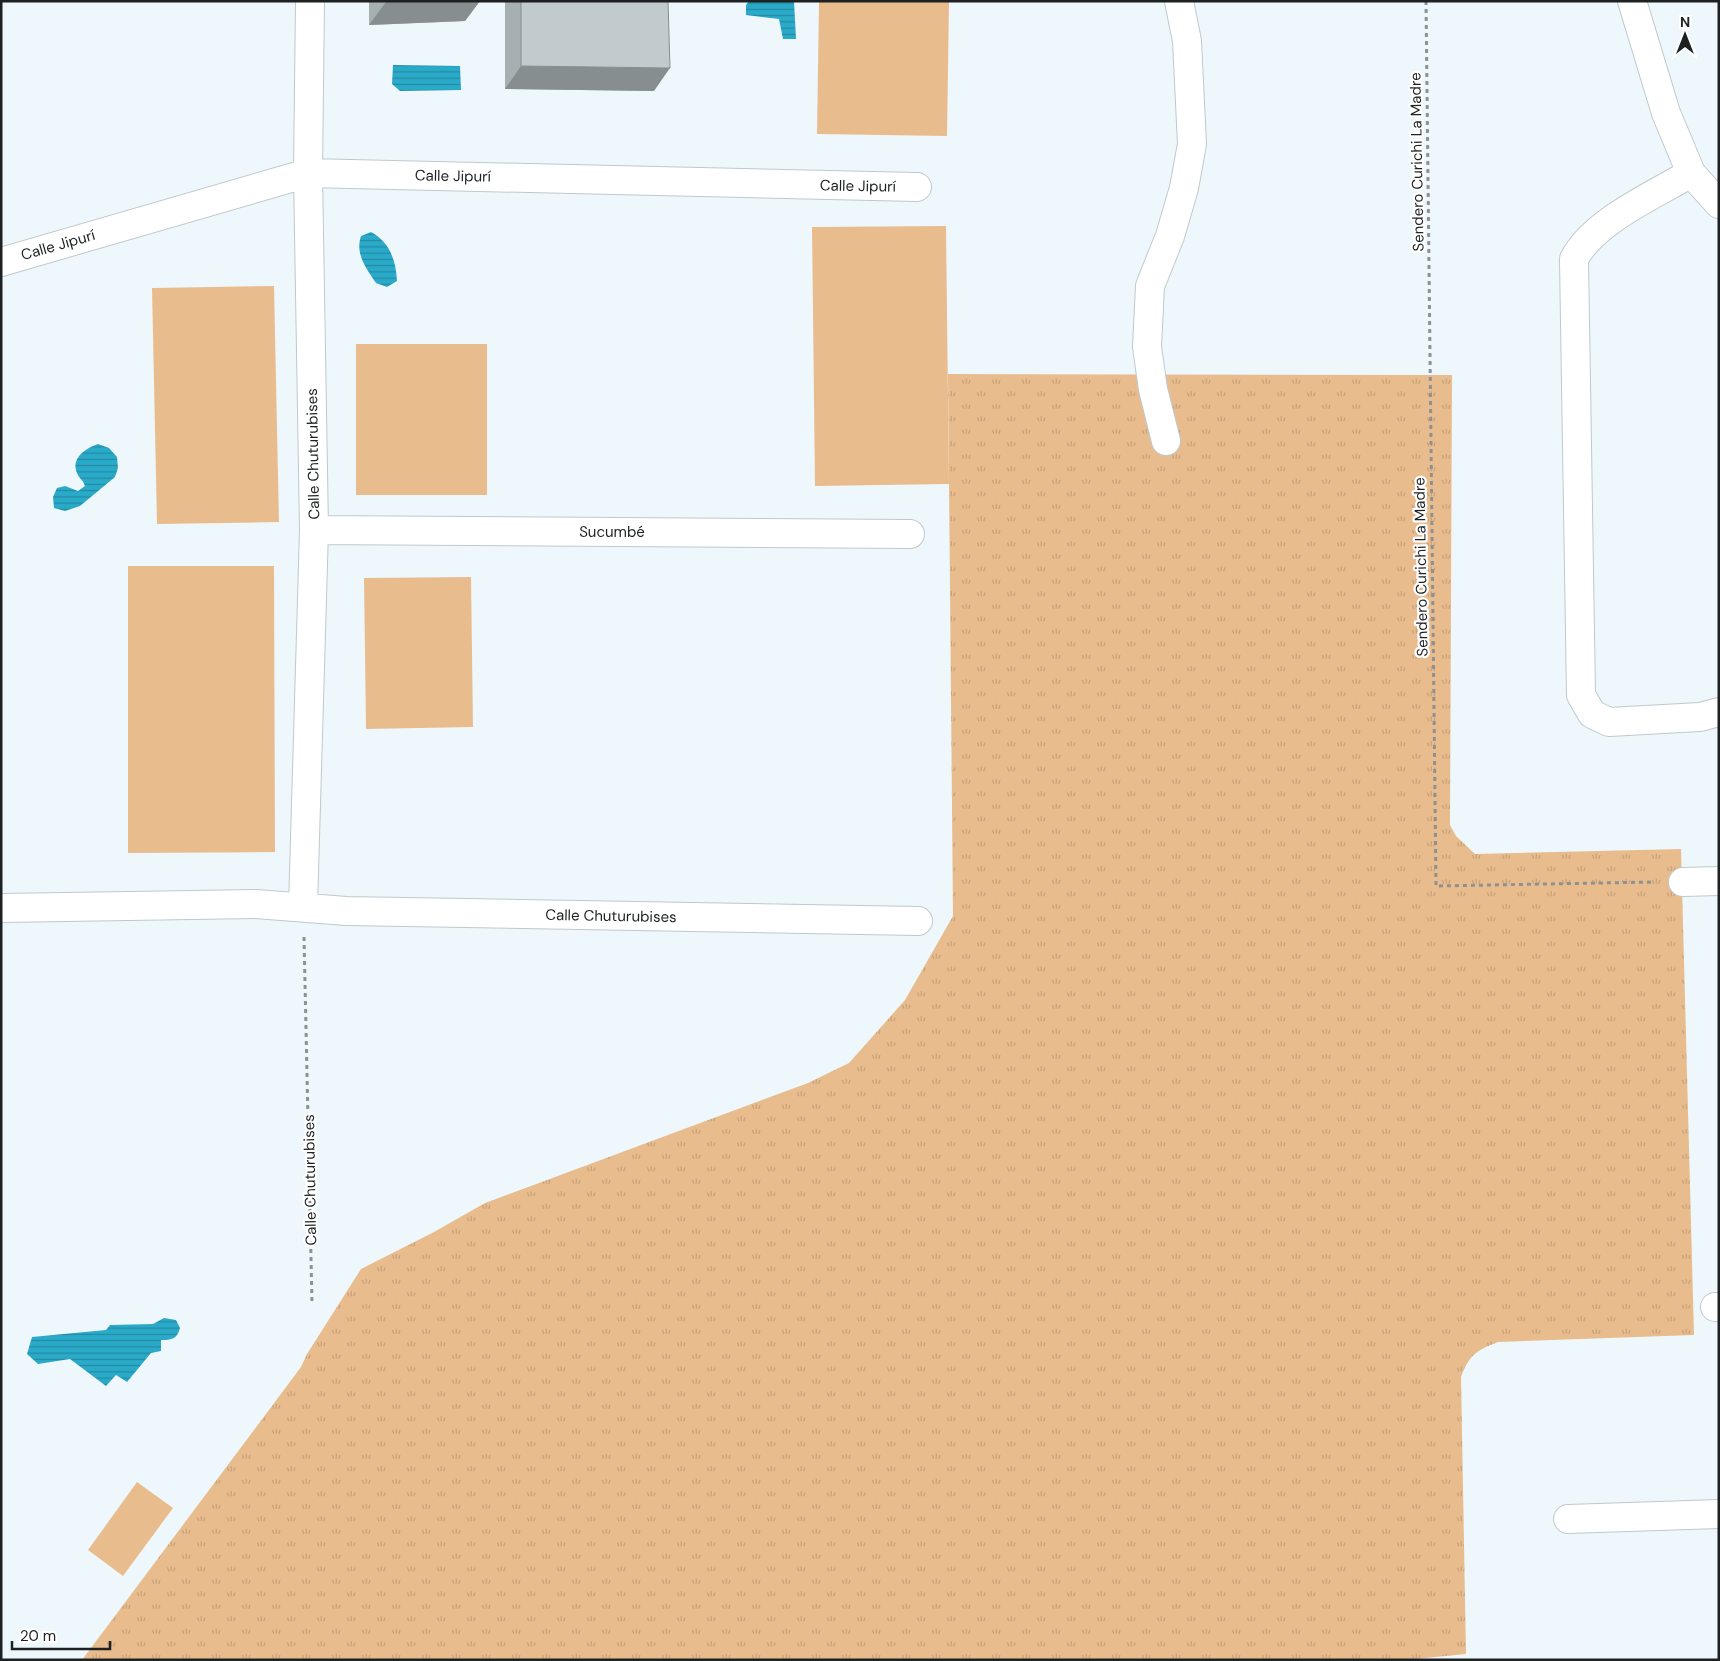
<svg xmlns="http://www.w3.org/2000/svg" width="1720" height="1661" viewBox="0 0 1720 1661" font-family="'DM Sans',sans-serif">
  <defs>
    <pattern id="park-tufts" width="24" height="20" patternUnits="userSpaceOnUse" patternTransform="scale(1.25)"><rect width="24" height="20" fill="#e9bc8e"/><path d="M3 7l-1-3M5 7V3M7 7l1-3M15 17l-1-3M17 17v-4M19 17l1-3" fill="none" stroke="#c7a17a"/></pattern>
    <pattern id="water-rules" width="6" height="5" patternUnits="userSpaceOnUse" patternTransform="scale(1.25)"><rect width="6" height="5" fill="#2aaac9"/><path d="M0 2.5h6" fill="none" stroke="#238aa3"/></pattern>
  </defs>
  <rect width="100%" height="100%" fill="#eef8fc"/>
  <path fill="url(#park-tufts)" d="M948,374L1452,375L1450,825L1456,836L1475,854L1681,849L1694,1335L1498,1342C1477,1350 1469,1355 1461,1377L1466,1654L1405,1660H82L301,1367L307,1354L361,1269L434,1232L485,1203L808,1083L849,1063L905,1000L953,916Z"/>
  <path fill="#e9bc8e" d="M819,1H949L947,136L817,134Z
    M946,226L949,484L815,486L812,227Z
    M274,286L279,522L157,524L152,288Z
    M356,344H487V495H356Z
    M128,566H274L275,852L128,853Z
    M471,577L473,727L366,729L364,578Z
    M137,1482L173,1508L123,1576L88,1550Z"/>
  <path fill="url(#water-rules)" d="M749,1H794L796,39H783L779,19L746,15V5Z
    M393,65L460,66L461,90L400,91L392,84Z
    M371,232C390,242 396,261 397,281L387,287L376,283C366,268 355,254 361,236Z
    M98,444L109,448L117,457L118,468L115,477L80,506L65,511L54,508L53,497L57,488L65,486L78,491L85,486C83,480 80,479 78,475C69,459 86,448 98,444Z
    M164,1318L176,1320L180,1328C177,1339 172,1340 161,1340V1351L151,1353L127,1382L116,1375L106,1386L70,1359L38,1364L27,1354L32,1337L106,1330L110,1325L153,1324Z"/>
  <g fill="none" stroke-linecap="round" stroke-linejoin="round">
    <g stroke="#bfc9cc" stroke-width="30">
      <path id="minor" d="M1632,1L1666,113L1691,173L1719,204
        M1691,173C1654,195 1594,221 1574,259L1581,695L1592,714L1609,722L1700,717L1719,712
        M1,262L308,173L917,187
        M1166,441L1153,389L1147,347L1150,286L1170,236L1184,188L1192,144L1187,41L1179,1
        M314,530L910,534
        M1683,882L1719,881
        M303,907L314,530L308,173L310,1
        M1,908L256,904L346,911L918,921
        M1715,1307H1719
        M1568,1519L1719,1514"/>
    </g>
    <path stroke="#8b9295" stroke-width="3" stroke-dasharray="4 4" stroke-linecap="butt" d="M1426,1L1436,886L1654,882
      M304,937L312,1303"/>
    <use href="#minor" stroke="#fff" stroke-width="28"/>
  </g>
  <path fill="#a6afb1" d="M369,1H480L465,21L369,25Z
    M505,1H668L654,91L505,89Z"/>
  <path fill="#878e90" d="M398,1H480L465,21L369,25L386,2Z
    M521,66L670,68L654,91L505,89Z"/>
  <path fill="#c1cbce" stroke="#878e90" d="M521,1H668L670,68L521,66Z"/>
  <g text-anchor="middle" dominant-baseline="central" stroke-width="4.5" stroke-linejoin="round" paint-order="stroke">
    <g font-size="15" fill="#1d2122" stroke="#fff">
      <text transform="translate(1417 162) rotate(-91)">Sendero Curichi La Madre</text>
      <text transform="translate(453 176) rotate(1)">Calle Jipurí</text>
      <text transform="translate(858 186) rotate(1)">Calle Jipurí</text>
      <text transform="translate(58 245) rotate(-16)">Calle Jipurí</text>
      <text transform="translate(313 454) rotate(-91)">Calle Chuturubises</text>
      <text x="612" y="532">Sucumbé</text>
      <text transform="translate(1421 567) rotate(-91)">Sendero Curichi La Madre</text>
      <text transform="translate(611 916) rotate(1)">Calle Chuturubises</text>
      <text transform="translate(310 1180) rotate(-91)">Calle Chuturubises</text>
    </g>
  </g>
  <rect width="1720" height="1661" fill="none" stroke="#1d2122" stroke-width="5"/>
  <g transform="translate(1685 35)" stroke="#ffffff" stroke-width="4" paint-order="stroke">
  <path d="M0-4L9 19L0 12L-9 19Z" fill="#1d2122"/>
  <text y="-8" font-size="14" font-weight="bold" text-anchor="middle" fill="#1d2122">N</text>
  </g>
  <path d="M12 1641v8h98v-8" fill="none" stroke="#1d2122" stroke-width="2.5"/>
  <text x="20" y="1641" font-size="15" fill="#1d2122" stroke="#ffffff" stroke-width="4" paint-order="stroke">20 m</text>
</svg>
